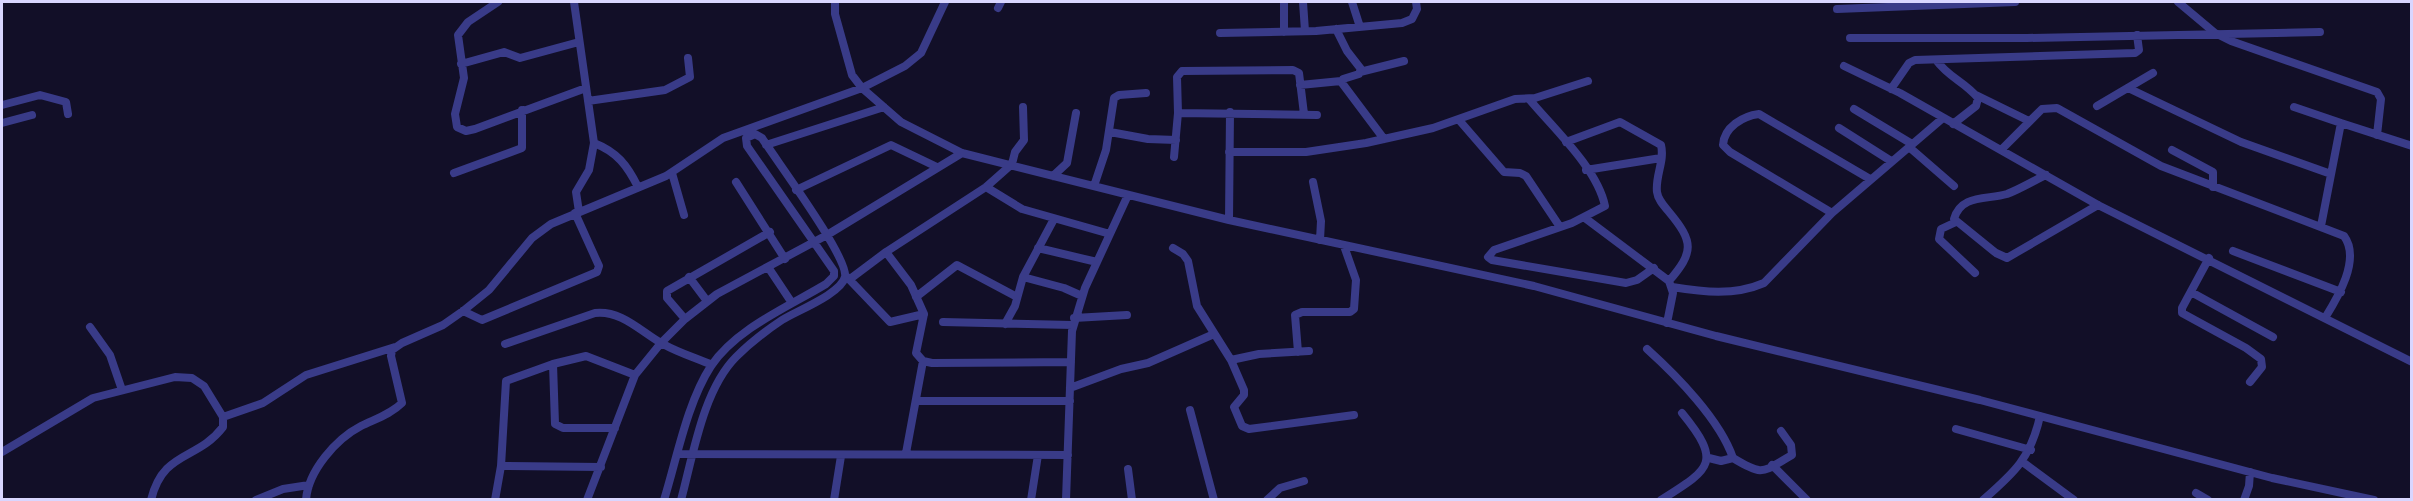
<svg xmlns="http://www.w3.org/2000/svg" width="2413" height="501" viewBox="0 0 2413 501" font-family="Helvetica,sans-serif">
  <rect width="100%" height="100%" fill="#120f28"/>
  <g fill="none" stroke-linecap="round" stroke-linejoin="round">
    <path stroke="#393b88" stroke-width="8" d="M498,2L468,22L458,35L464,78L455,114L457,127L466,131L475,129L586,88
      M574,2L594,143L589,170L576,192L579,212
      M835,2V14L852,75L862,88L901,122L962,153L1229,220L1534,286L1716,336L1980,400L2272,478L2374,500
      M1284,2V32
      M1303,2L1305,31
      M1352,2L1360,27
      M2178,2L2215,33L2231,41L2377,92L2381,99L2377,135
      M998,8L1001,2
      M1837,9L2015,2
      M1336,29L1347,51L1361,69L1359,74L1343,79L1342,83L1384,139
      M1220,33L1316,31L1402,23L1412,19L1417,9L1416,2
      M1850,38H2027L2320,32
      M1936,60C1949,78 1964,81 1978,98L1976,106L1953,124
      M461,64L504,52L520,58L579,42
      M1844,66L1900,93L2098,205L2412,362
      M1360,72L1404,61
      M1300,85L1341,81
      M2128,88L2241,142L2331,174
      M1891,89L1909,63L1915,60L2135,53L2139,50L2137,35
      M1976,95L2029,121
      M1529,99C1554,129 1597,168 1605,206L1572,223L1494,250L1488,257L1492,260L1626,283L1637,280L1654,268
      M588,101L665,90L690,77L688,58
      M2,105L40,95L66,102L68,114
      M2097,106L2153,73
      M2294,107L2341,123
      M1854,109L1912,144
      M1178,113L1317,115
      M1459,120L1504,172L1520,173L1526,176L1560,227
      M2,123L32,115
      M1839,128L1891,161
      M1110,132L1148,139L1176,140
      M1566,142L1620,122L1661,145C1665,161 1655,176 1657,192C1658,200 1664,206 1669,212C1694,242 1694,252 1669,281
      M594,143C617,152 627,165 638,187
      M766,145L884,107
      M1909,147L1954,186
      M2001,150L2042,109L2057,108L2161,166L2344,236C2361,259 2338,297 2325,318
      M2172,150L2213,172V187
      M1229,152H1306L1366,143L1433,128L1515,99L1535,98L1588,81
      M1174,157L1178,113L1177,77L1182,71L1293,70L1299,73L1304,114
      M1586,170L1661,158
      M454,173L522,148V110
      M672,173L684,215
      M2046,175C2033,181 2020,189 2007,194C1987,200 1961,194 1954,219L1996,253L2007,258L2098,205
      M1053,176L1067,163L1076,113
      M736,182L785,259
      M1313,182L1321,221L1320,240
      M1094,186L1106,150L1114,98L1119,95L1146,93
      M986,187L1022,209L1110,234
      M796,190L891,145L937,167
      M1832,213L1730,152L1723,145C1724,127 1743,116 1759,114L1870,179
      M1585,218L1669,281L1673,293L1667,323
      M1229,220L1230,112
      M1956,222L1941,229L1939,239L1975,273
      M2321,226L2341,123L2412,146
      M1038,248L1097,262
      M1173,248L1183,254L1188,261L1197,306L1231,360L1244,390V395L1234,407L1242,426L1249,429L1354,415
      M2233,251L2341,292
      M886,252L911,285L924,314L916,353L923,361L932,363L1071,362
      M2209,258L2182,308V313L2246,348L2261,359L2262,367L2250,382
      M768,267L792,303
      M846,276L890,322L924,314
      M689,277L707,301
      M1023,277L1064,288L1082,296
      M850,279L886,252L986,187L1012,164L1015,152L1024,140L1023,107
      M1672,287C1703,292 1734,296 1764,283L1832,213L1943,118
      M2191,292L2273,337
      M916,297L957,265L1017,297
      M463,311L482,320L597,272L599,266L575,213
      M1074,318L1127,315
      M685,319L667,298V291L770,232
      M943,322L1073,325
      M1005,324L1015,306L1023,277L1054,219
      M90,327L110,355L122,390
      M505,344L595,313C622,310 641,332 663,344C679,353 696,358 712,365
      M1647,349C1677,376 1720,420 1733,458
      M1298,352L1295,315L1302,312H1350L1354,309L1356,280L1344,246
      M1231,360L1259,354L1309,351
      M553,364L555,424L563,428H615
      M1070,388L1121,369L1148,363L1214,334
      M916,401H1070
      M1190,410L1214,500
      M223,417L263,403L306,375L395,347
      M1956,429L2031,450
      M2,452L93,398L175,377L192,378L204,386L223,417V427C197,461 163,450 151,500
      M906,453L923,361
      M680,454L1068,455
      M1709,458L1721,461L1733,458C1764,477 1762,472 1792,455L1791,445L1781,431
      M2024,463L2074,500
      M1772,465L1807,500
      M501,466L601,467
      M1128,469L1132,500
      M2196,493L2208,500
      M256,500L283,489L309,485
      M306,500C308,471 336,439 361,426C375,419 391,414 402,403L391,356L392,350L402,343L443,325L463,311L489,290L532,238L551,224L666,176L723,138L862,88L905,66L921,53L945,2
      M495,500L501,466L506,381L553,364L586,356L635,375
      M587,500L635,375L661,343L685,319L717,294L827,235L962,153
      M664,500C677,458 687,403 711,366C737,328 788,307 826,284L834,276V271L747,146L746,138L755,134L762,138C776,160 849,258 845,277C841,294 796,311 782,320C767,330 749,344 736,357C703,390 693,456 681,500
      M834,500L841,456
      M1031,500L1038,455
      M1066,500L1072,331L1085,288L1128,195
      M1267,500L1280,488L1304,481
      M1661,500C1710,469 1723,463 1682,413
      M1983,500C2014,473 2031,458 2040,416
      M2244,500L2249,486L2250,472"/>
  </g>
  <rect width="2413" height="501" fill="none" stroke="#d9d6ff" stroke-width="6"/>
</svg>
